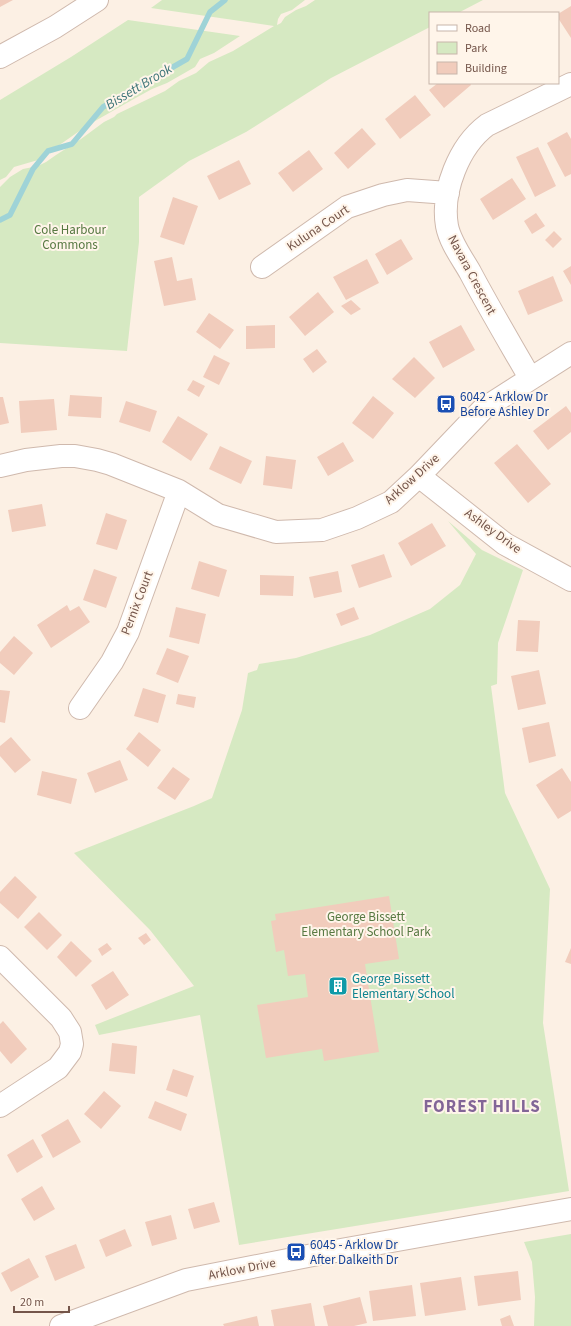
<svg xmlns="http://www.w3.org/2000/svg" width="571" height="1326" viewBox="0 0 571 1326" font-family="'Source Sans 3',sans-serif">
  <rect width="100%" height="100%" fill="#fcf0e4"/>
  <path fill="#d6e9c2" d="M162,0H305L292,10L281,14L278,19L277,25L281,23L285,17L296,10L306,6L315,0H483L458,13H430V27L331,78L246,132L189,161L139,197V242L127,351L0,343V187L10,177L23,169L38,166L46,162L56,155L81,139L104,122L114,117L117,114L165,91L179,81L196,73L209,62L233,51L274,26L151,8Z
    M128,20L240,36L214,53L200,59L195,67L167,83L152,89L132,100L88,125L38,160L14,167L6,177L0,180V100L71,57Z
    M448,521L482,550L523,570L498,643L497,684L491,686L505,793L550,889L543,1023L569,1191L239,1245L200,1015L99,1035L95,1025L194,986L150,930L74,853L194,806L212,798L242,710L248,673L257,670L259,664L296,658L370,635L430,609L460,585L476,554Z
    M571,1234V1326H534L535,1297L532,1262L524,1242Z"/>
  <g fill="none" stroke-linecap="round" stroke-linejoin="round">
    <path stroke="#9fd3d7" stroke-width="5.5" d="M0,220L10,215L33,169L48,151L72,144L103,107L187,59L210,12L225,0"/>
  </g>
  <path fill="#f1ccbc" d="M0,0H13L0,7Z
    M571,6V38L558,18V14Z
    M438,83H470L471,85L444,108L429,90Z
    M415,95L431,115L400,139L385,119Z
    M362,128L376,144L348,169L334,153Z
    M567,132L571,139V174L565,177L547,143Z
    M538,147L556,186L535,197L516,157Z
    M309,150L323,169L293,192L278,173Z
    M239,160L251,184L219,200L207,176Z
    M512,178L526,199L493,220L480,199Z
    M173,197L198,206L184,245L160,237Z
    M536,213L545,226L532,234L524,221Z
    M554,231L562,239L553,248L545,240Z
    M401,239L413,259L387,275L375,254Z
    M172,257L177,281L192,278L196,300L164,306L154,261Z
    M367,259L379,283L346,300L333,277Z
    M571,266V285L563,271Z
    M553,276L563,301L528,315L518,291Z
    M318,292L334,312L305,336L289,317Z
    M351,300L361,309L351,315L341,306Z
    M209,313L234,330L220,349L196,332Z
    M275,325V348L246,349V326Z
    M461,325L475,350L443,368L429,342Z
    M317,349L327,362L313,373L303,359Z
    M214,355L230,363L219,385L203,377Z
    M414,357L435,378L415,398L392,379Z
    M193,380L205,386L199,397L187,390Z
    M70,395L102,397L101,418L68,416Z
    M373,396L394,413L373,439L352,423Z
    M0,397H3L9,423L0,425Z
    M54,399L57,430L21,433L19,401Z
    M126,401L157,411L150,432L119,422Z
    M566,406L571,413V432L548,450L533,431Z
    M178,416L208,434L191,461L162,442Z
    M343,442L354,461L328,476L317,457Z
    M517,444L551,484L528,503L494,463Z
    M220,446L252,461L241,484L209,469Z
    M266,456L296,460L292,489L263,485Z
    M42,504L46,526L12,532L8,510Z
    M106,513L127,520L117,550L96,544Z
    M432,523L446,546L411,566L398,543Z
    M384,554L392,577L359,588L351,565Z
    M199,561L227,570L219,597L191,589Z
    M94,569L117,577L106,608L83,600Z
    M338,571L342,592L314,598L309,577Z
    M260,575L294,576L293,596L260,595Z
    M67,605L70,611L79,606L90,622L51,648L37,625Z
    M176,607L206,614L199,644L169,637Z
    M354,607L359,619L341,626L336,614Z
    M518,620L540,621L538,652L516,651Z
    M14,636L33,653L14,675L0,663V652Z
    M167,648L189,656L178,683L156,674Z
    M539,670L546,704L518,710L511,676Z
    M143,688L166,695L158,723L134,716Z
    M0,690L10,691L5,723L0,722Z
    M178,694L196,697L194,708L176,704Z
    M549,722L556,756L529,763L522,728Z
    M139,732L161,750L148,767L126,749Z
    M11,737L31,760L15,773L0,756V746Z
    M120,760L128,780L95,793L87,773Z
    M173,767L190,779L175,800L157,788Z
    M562,768L571,782V811L558,819L536,785Z
    M42,771L77,779L71,804L37,795Z
    M15,876L37,897L18,919L0,903V892Z
    M389,896L399,959L365,964L379,1052L324,1061L322,1049L266,1058L257,1005L308,997L305,974L288,976L284,950L276,952L271,921L276,920L275,914Z
    M39,912L62,935L47,950L24,927Z
    M146,933L151,940L144,945L138,938Z
    M71,941L92,961L76,977L57,957Z
    M107,943L112,949L102,956L98,949Z
    M571,948V964L565,962Z
    M113,971L129,995L106,1010L91,985Z
    M3,1021L27,1049L11,1064L0,1051V1024Z
    M112,1043L137,1046L135,1074L109,1071Z
    M173,1069L194,1076L187,1097L166,1090Z
    M104,1091L121,1106L101,1129L84,1114Z
    M155,1101L187,1114L181,1131L148,1118Z
    M68,1119L81,1142L53,1158L41,1135Z
    M33,1139L43,1157L17,1173L7,1155Z
    M42,1186L55,1209L34,1221L21,1199Z
    M214,1202L220,1222L194,1229L188,1209Z
    M171,1215L177,1239L152,1246L145,1222Z
    M125,1229L132,1246L106,1257L99,1240Z
    M76,1244L85,1268L55,1281L45,1256Z
    M29,1258L39,1277L11,1292L1,1273Z
    M518,1271L521,1300L478,1306L474,1276Z
    M461,1277L466,1310L425,1316L420,1283Z
    M412,1285L416,1316L373,1321L369,1291Z
    M360,1297L367,1323L354,1326H328L323,1306Z
    M311,1303L315,1326H274L271,1310Z
    M510,1315L514,1326H502L500,1319Z
    M257,1316L259,1326H224L223,1324Z"/>
  <g fill="none" stroke-linecap="round" stroke-linejoin="round">
    <g stroke="#cfb9ad" stroke-width="24">
      <path id="minor" d="M0,57L55,27L97,0
        M262,267L347,207L383,195L407,190L448,193
        M530,378C510,343 489,308 470,272C462,258 450,242 447,226C441,191 459,146 487,125L571,84
        M0,466L26,460L61,456H75L97,460L111,464L179,491L218,515L276,532L322,530L357,518L391,502L419,476L483,409L571,353
        M419,476L505,544L571,580
        M80,708L112,662L128,632L179,491
        M0,957L61,1018L70,1032L72,1044L70,1052L58,1068L0,1106
        M61,1326L186,1280L313,1255L571,1209"/>
    </g>
    <use href="#minor" stroke="#fff" stroke-width="22"/>
  </g>
  <defs>
    <g id="bus-square" transform="scale(1)"><rect x="-9" y="-9" width="18" height="18" rx="4" fill="#1a4fb4" stroke="#fff5ea"/><path d="M-5-6H5V4H4V6H2V4H-2V6H-4V4H-5ZM-3.5-4V0h7V-4ZM-3.5 1.2v1.5H-2V1.2ZM2 1.2v1.5H3.5V1.2Z" fill="#fff"/></g>
    <g id="building-square" transform="scale(1)"><rect x="-9" y="-9" width="18" height="18" rx="4" fill="#0f9aa8" stroke="#fff5ea"/><path d="M-4-6H4V6H1V3H-1V6H-4ZM-2.5-4.3h1.7v1.8h-1.7ZM.8-4.3h1.7v1.8H.8ZM-2.5-1h1.7V.8h-1.7ZM.8-1h1.7V.8H.8Z" fill="#fff"/></g>
  </defs>
  <g fill-rule="evenodd">
    <use href="#bus-square" x="446" y="404"/>
    <use href="#building-square" x="338" y="986"/>
    <use href="#bus-square" x="296" y="1252"/>
  </g>
  <g text-anchor="middle" dominant-baseline="central" stroke-width="4" stroke-linejoin="round" paint-order="stroke">
    <g font-size="13" fill="#74554a" stroke="#fff5ea">
      <text transform="translate(318 228) rotate(-34)">Kuluna Court</text>
      <text transform="translate(472 275) rotate(62)">Navara Crescent</text>
      <text transform="translate(412 479) rotate(-42)">Arklow Drive</text>
      <text transform="translate(493 531) rotate(36)">Ashley Drive</text>
      <text transform="translate(137 603) rotate(-69)">Pernix Court</text>
      <text transform="translate(242 1269) rotate(-11)">Arklow Drive</text>
    </g>
    <g font-size="13" fill="#577942" stroke="#fff5ea">
      <text x="70" y="230">Cole Harbour<tspan x="70" dy="15">Commons</tspan></text>
      <text x="366" y="917">George Bissett<tspan x="366" dy="15">Elementary School Park</tspan></text>
    </g>
    <g font-size="13" fill="#164399" stroke="#fff5ea" text-anchor="start">
      <text x="460" y="397">6042 - Arklow Dr<tspan x="460" dy="15">Before Ashley Dr</tspan></text>
      <text x="310" y="1245">6045 - Arklow Dr<tspan x="310" dy="15">After Dalkeith Dr</tspan></text>
    </g>
    <g font-size="13" fill="#0d838f" stroke="#fff5ea" text-anchor="start">
      <text x="352" y="979">George Bissett<tspan x="352" dy="15">Elementary School</tspan></text>
    </g>
    <g font-size="14" font-style="italic" fill="#3e7579" stroke="#fff5ea">
      <text transform="translate(139 87) rotate(-31)">Bissett Brook</text>
    </g>
    <g font-size="17" font-weight="bold" letter-spacing="1" fill="#826597" stroke="#fff5ea">
      <text x="482" y="1107">FOREST HILLS</text>
    </g>
  </g>
  <rect x="429" y="12" width="130" height="72" fill="#fff5ea" stroke="#c7b5aa"/>
  <rect x="437" y="25" width="20" height="6" fill="#ffffff" stroke="#c7b5aa"/>
  <text x="465" y="32" font-size="12" fill="#74554a">Road</text>
  <rect x="437" y="42" width="20" height="12" fill="#d6e9c2" stroke="#c7b5aa"/>
  <text x="465" y="52" font-size="12" fill="#74554a">Park</text>
  <rect x="437" y="62" width="20" height="12" fill="#f1ccbc" stroke="#c7b5aa"/>
  <text x="465" y="72" font-size="12" fill="#74554a">Building</text>
  <path d="M14 1306v6h55v-6" fill="none" stroke="#74554a" stroke-width="2"/>
  <text x="20" y="1306" font-size="12" fill="#74554a" stroke="#fff5ea" stroke-width="3" paint-order="stroke">20 m</text>
</svg>
